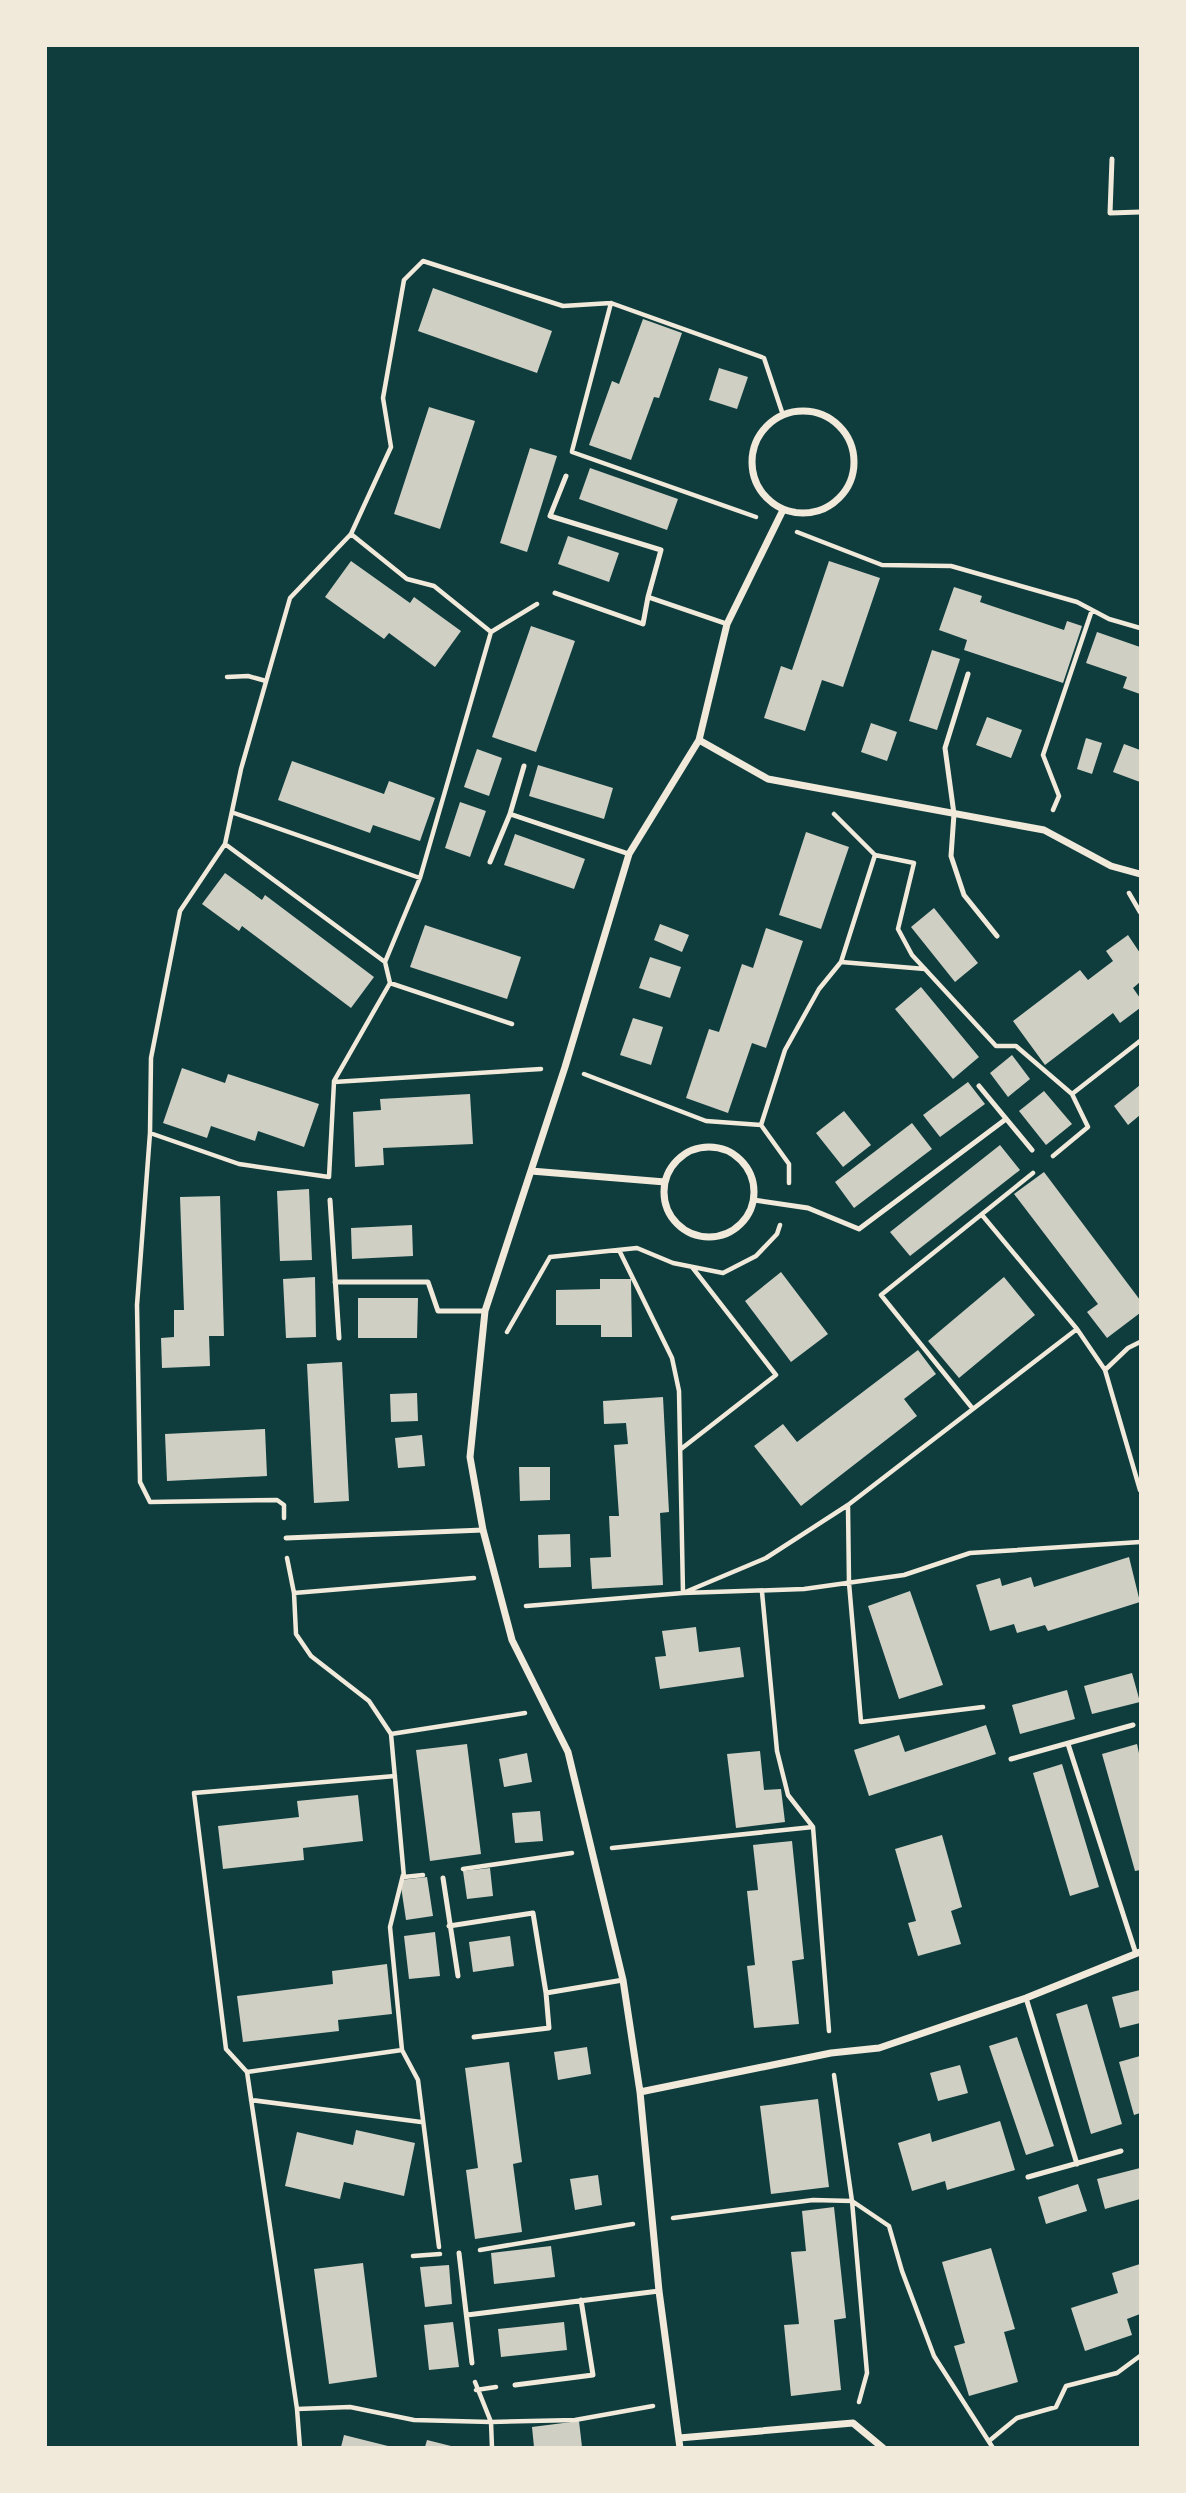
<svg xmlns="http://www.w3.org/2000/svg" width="1186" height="2493" viewBox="0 0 1186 2493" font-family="'Space Grotesk',sans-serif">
  <rect width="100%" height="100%" fill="#0f3d3e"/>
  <path fill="#cfcfc3" d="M433,288L552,331L537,373L418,331Z
    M643,319L682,333L659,398L654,397L631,460L589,445L612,381L619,384Z
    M719,368L748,377L737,409L709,400Z
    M429,407L475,421L440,529L394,514Z
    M530,448L557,456L527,552L500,543Z
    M590,468L678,499L667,530L579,499Z
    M568,536L619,553L609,582L558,564Z
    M351,561L410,603L414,597L461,631L435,667L389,633L384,639L325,597Z
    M829,561L880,578L843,687L822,680L805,731L764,718L781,666L792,670Z
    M954,587L982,596L980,602L1064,630L1067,621L1082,626L1063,683L964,650L967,640L939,630Z
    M531,626L575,641L536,752L492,737Z
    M1097,632L1140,647V694L1123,688L1127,677L1086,663Z
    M932,650L960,659L937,730L909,721Z
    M987,717L1022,730L1011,758L976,745Z
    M871,723L897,732L887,761L861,752Z
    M1086,738L1102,743L1092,774L1077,769Z
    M1124,744L1140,750V782L1113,772Z
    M477,749L502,758L489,796L464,787Z
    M292,761L384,794L389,781L435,798L420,841L373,825L370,833L278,800Z
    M538,765L613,788L604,819L529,796Z
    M460,802L486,811L470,857L445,848Z
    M806,832L849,847L821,929L779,915Z
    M515,834L585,859L574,889L504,865Z
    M225,873L262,900L265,895L374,977L351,1008L242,926L239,931L202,904Z
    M934,908L978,963L955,982L911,927Z
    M660,924L689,935L682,952L654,940Z
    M425,925L521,957L507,999L410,967Z
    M766,928L803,941L766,1048L752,1043L728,1113L686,1098L709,1029L719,1032L742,964L753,968Z
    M1128,935L1140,953V982L1133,988L1140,998V1008L1120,1023L1113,1013L1045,1065L1013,1021L1080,970L1088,980L1113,961L1106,951Z
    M650,957L681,967L670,998L639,988Z
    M921,987L979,1057L953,1079L895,1009Z
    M633,1018L663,1027L651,1065L620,1055Z
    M1012,1055L1030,1079L1008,1097L990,1073Z
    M182,1068L225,1083L228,1074L319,1104L304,1147L258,1131L255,1141L211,1126L207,1138L163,1123Z
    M968,1082L985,1104L940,1137L923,1115Z
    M1140,1085V1115L1128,1125L1114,1106Z
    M1044,1091L1072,1124L1046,1145L1019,1111Z
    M470,1094L473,1144L383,1148L384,1165L355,1167L353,1112L381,1110L380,1099Z
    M844,1111L871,1145L843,1167L816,1133Z
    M912,1123L932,1149L854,1208L835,1182Z
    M1000,1145L1020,1170L910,1256L890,1232Z
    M1044,1172L1140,1300V1313L1107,1338L1087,1312L1098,1304L1014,1194Z
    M309,1189L312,1260L280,1261L277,1191Z
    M220,1196L224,1336H209L210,1366L162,1368L161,1338L174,1337V1310H184L180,1197Z
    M412,1225L413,1256L352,1259L351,1228Z
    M781,1272L828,1334L791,1362L745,1301Z
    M315,1277L316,1337L286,1338L283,1279Z
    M1004,1277L1035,1315L959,1378L928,1341Z
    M600,1279H631L632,1337H601V1325H556V1290L600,1289Z
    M358,1298H418L417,1338H358Z
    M918,1350L936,1374L904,1399L917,1416L801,1506L754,1446L783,1424L797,1442Z
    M342,1362L349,1501L314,1503L307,1364Z
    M417,1393L418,1421L391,1422L390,1394Z
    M663,1397L669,1512L660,1513L663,1585L592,1589L590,1558L611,1557L609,1516H619L614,1445L628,1444L626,1423L604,1424L603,1401Z
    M265,1429L267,1476L167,1481L165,1434Z
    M422,1435L425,1466L398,1468L395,1438Z
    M519,1467H550V1500L520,1501Z
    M570,1534L571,1567L539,1568L538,1535Z
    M1129,1557L1140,1602L1048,1631L1045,1625L1017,1633L1014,1624L990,1631L976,1585L1000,1578L1002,1586L1031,1577L1034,1587Z
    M910,1591L943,1685L899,1699L868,1606Z
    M696,1627L699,1652L740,1647L744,1677L660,1689L655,1657L666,1656L662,1631Z
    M1132,1673L1140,1702L1092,1714L1084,1686Z
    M1067,1690L1075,1719L1020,1734L1012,1705Z
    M986,1725L996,1754L869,1796L854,1750L899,1735L905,1752Z
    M467,1744L481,1854L430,1861L416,1750Z
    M1137,1744L1140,1758V1870L1135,1871L1102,1754Z
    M760,1751L764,1790L781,1789L785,1822L736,1828L727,1754Z
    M527,1753L532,1782L504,1787L499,1759Z
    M1062,1764L1099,1887L1070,1896L1033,1773Z
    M358,1795L363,1841L303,1848L304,1860L223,1869L218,1826L299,1817L297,1801Z
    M540,1811L543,1841L515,1843L512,1813Z
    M942,1835L962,1907L951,1911L961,1944L918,1956L908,1923L916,1921L895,1849Z
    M792,1841L804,1959L792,1961L799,2024L754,2028L747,1966L755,1965L747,1891L758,1890L753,1845Z
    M490,1868L493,1896L467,1899L463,1871Z
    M427,1877L433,1916L406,1920L400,1880Z
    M435,1932L440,1976L409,1979L404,1936Z
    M510,1936L514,1966L473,1972L469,1942Z
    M387,1964L392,2014L338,2020L339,2031L243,2042L237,1996L333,1984L332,1971Z
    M1140,1990V2023L1120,2028L1112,1997Z
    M1087,2004L1122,2124L1091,2134L1056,2014Z
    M1017,2037L1054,2146L1026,2155L989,2046Z
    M587,2047L591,2074L558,2080L554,2052Z
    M1140,2056V2113L1134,2115L1119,2062Z
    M509,2062L522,2162L513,2164L522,2232L475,2239L466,2170L478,2168L465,2068Z
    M960,2065L968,2093L938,2101L930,2073Z
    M818,2099L829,2187L771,2194L760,2106Z
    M1000,2121L1015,2170L947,2190L945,2181L912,2191L898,2143L930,2133L932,2142Z
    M356,2130L415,2143L404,2196L344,2182L340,2199L285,2186L297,2132L353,2145Z
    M1140,2168V2199L1105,2209L1097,2179Z
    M598,2175L602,2205L575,2210L570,2179Z
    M1078,2184L1087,2211L1046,2224L1038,2197Z
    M834,2207L846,2318L834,2320L841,2390L791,2396L784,2325L799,2324L791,2252L806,2251L802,2211Z
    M551,2246L555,2277L494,2284L491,2253Z
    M991,2248L1015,2329L1004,2332L1018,2382L969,2396L954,2346L965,2343L942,2262Z
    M363,2263L377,2377L329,2384L314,2269Z
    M1140,2264V2314L1127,2319L1132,2335L1085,2351L1071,2308L1118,2293L1112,2273Z
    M449,2265L452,2304L425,2307L420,2267Z
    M453,2322L459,2367L429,2370L424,2325Z
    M564,2322L567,2350L501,2357L498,2329Z
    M579,2421L582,2447H534L532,2427Z
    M344,2435L392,2447H341Z
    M427,2440L451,2446V2447H425Z"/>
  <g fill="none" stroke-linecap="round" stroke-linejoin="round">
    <path stroke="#f1e9da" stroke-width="4.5" d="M572,451L611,303
      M572,452L756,517
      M797,532L882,565L951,566L1077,602L1109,619L1140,628
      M351,534L391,447L383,398L404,280L423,261L563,306L611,303L764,358L783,415
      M227,677L248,676L266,681
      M1053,810L1059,796L1043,755L1092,610
      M234,813L420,878
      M225,844L241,769L290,598L351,534L407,579L434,586L491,632L537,604
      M875,855L914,863L898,929L912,955L996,1046H1016L1072,1094L1088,1127L1053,1156
      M1129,893L1140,912
      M385,962L420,878L491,632
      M841,962L925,969
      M584,1074L706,1121L761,1125
      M334,1081L390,983L512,1024
      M1072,1094L1140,1041
      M150,1133L151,1058L180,911L225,844L385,962L390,983
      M329,1177L334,1082L541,1069
      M789,1183V1164L761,1125L785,1050L819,989L841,962L875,855L834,814
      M982,1215L1077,1329L1105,1370L1140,1490
      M619,1250L672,1358L679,1391L683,1593L766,1558L848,1505L1077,1329
      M507,1332L550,1257L637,1248L673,1263L723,1273L756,1256L777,1234L780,1225
      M1105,1370L1128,1348L1140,1342
      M973,1409L881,1295L1033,1173
      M681,1449L776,1375L692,1267
      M848,1506L849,1583L861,1722L983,1707
      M284,1518V1505L277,1500L150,1502L140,1482L137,1305L150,1133L239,1164L329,1177
      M287,1558L294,1593L296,1634L311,1656L369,1701L391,1734L404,1877L423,1875
      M762,1592L777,1751L788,1795L813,1827L829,2031
      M294,1593L474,1578
      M526,1606L683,1593L804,1589L904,1575L970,1553L1140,1542
      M391,1734L525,1713
      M395,1776L194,1793L226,2049L247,2072L297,2409L350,2407L414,2420L491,2422L575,2420L653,2406
      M612,1848L813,1827
      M463,1869L572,1853
      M403,1875L390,1927L402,2050L418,2080L439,2247
      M247,2072L402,2050
      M834,2075L852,2201L867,2373L859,2402
      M251,2100L421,2122
      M673,2218L813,2200L852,2201L889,2226L902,2271L934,2356L993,2448
      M480,2250L633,2224
      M413,2256L440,2254
      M475,2382L491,2422L492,2448
      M476,2390L496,2387
      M297,2409L300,2448
      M989,2441L1017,2418L1056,2407L1066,2386L1117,2373L1140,2356"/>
    <path stroke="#f1e9da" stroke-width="5" d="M1112,159L1110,213L1140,212
      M566,476L550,516L661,550L648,597L727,624
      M555,593L643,624L648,597
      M968,674L945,748L954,814L951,856L964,895L997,936
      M510,814L629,854
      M490,862L510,814L524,766
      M979,1086L1032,1150
      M330,1200L339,1338
      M754,1200L808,1208L859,1229L1006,1119
      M335,1282H428L438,1311H485
      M286,1538L483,1530
      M1068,1744L1136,1954
      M1011,1759L1133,1725
      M443,1878L458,1976
      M449,1926L533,1913L546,1993
      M1026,1998L1077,2164
      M474,2037L549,2028L546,1993L623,1980
      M1028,2177L1121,2151
      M459,2253L472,2363
      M467,2315L659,2291
      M515,2385L593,2375L581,2300"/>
    <path stroke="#f1e9da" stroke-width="7" d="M752 462a51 51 0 1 1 102 0a51 51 0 1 1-102 0Z
      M699,740L768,779L1044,830L1111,866L1140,874
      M664 1192a45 45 0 1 1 90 0a45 45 0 1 1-90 0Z
      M531,1171L665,1182
      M640,2092L831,2053L879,2048L1026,1998L1140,1952
      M679,2438L853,2423L883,2448
      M680,2448L659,2291L640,2092L623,1980L568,1752L512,1640L483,1530L470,1457L485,1311L565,1067L629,854L699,740L727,624L783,510"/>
  </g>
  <rect width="1186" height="2493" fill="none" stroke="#f1e9da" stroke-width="94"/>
</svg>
